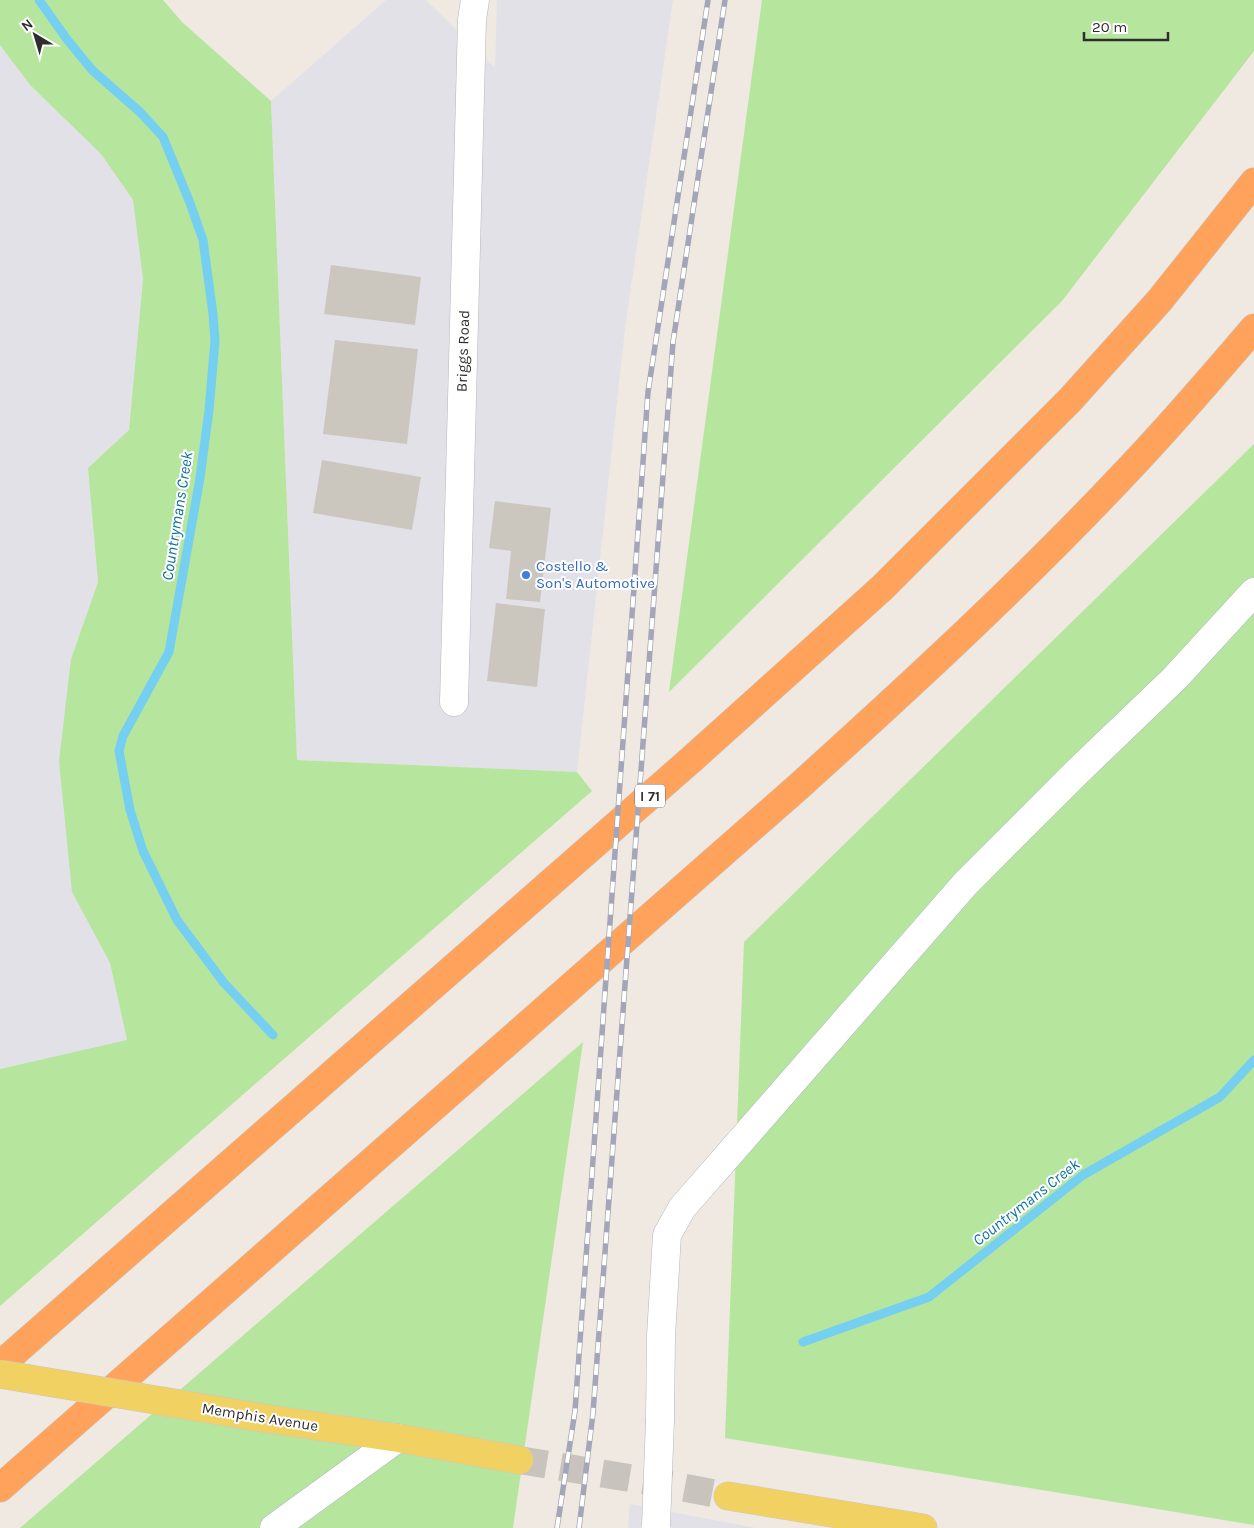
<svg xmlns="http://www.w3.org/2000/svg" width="1254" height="1528" viewBox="0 0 1254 1528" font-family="Karla,sans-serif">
  <rect width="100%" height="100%" fill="#efe9e1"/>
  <path fill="#e3e1e8" d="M386,0H426L495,68L497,0H673L625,328L577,772L297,760L271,101Z
    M0,45L30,85L101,154L133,200L143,279L129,430L88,468L98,582L71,659L72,892L110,963L127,1041L0,1069Z
    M630,1504L756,1528H628Z"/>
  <path fill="#b6e59e" d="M0,0H163L182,22L271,101L297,760L577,772L592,791L0,1306V1069L127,1040L110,963L72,892L59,761L71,659L98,582L88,468L129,430L143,279L133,200L101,154L30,85L0,45Z
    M762,0H1254V51L1062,301L669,692Z
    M1254,444V1525L725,1438L744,942Z
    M583,1042L513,1528H20Z"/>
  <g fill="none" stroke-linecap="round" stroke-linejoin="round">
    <path stroke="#75cff0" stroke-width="9" d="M39,0L66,38L92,70L140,112L163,137L190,203L203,240L213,314L215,341L209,410L200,478L169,652L123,736L119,751L130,810L143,851L177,920L224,983L273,1035
      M803,1342L929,1297L1083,1175L1220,1097L1254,1060"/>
  </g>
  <path fill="#cbc7bf" d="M331,265L421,277L415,325L324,314Z
    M335,340L418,349L407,444L323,434Z
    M322,460L421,477L412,530L313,513Z
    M495,501L551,508L540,602L506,599L511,551L489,548Z
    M496,603L545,609L537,687L487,681Z"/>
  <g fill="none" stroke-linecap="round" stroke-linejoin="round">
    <path stroke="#c8c4bd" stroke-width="28" stroke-dasharray="28 14" stroke-linecap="butt" d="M519,1460L654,1482L728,1496"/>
    <g stroke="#b4b7c1" stroke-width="29">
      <path id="minor" d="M454,702L472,20L475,0
        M660,1420L661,1336L667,1235L682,1208L966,883L1076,773L1175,678L1254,592
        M274,1528L398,1438"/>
    </g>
    <g stroke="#c9c9c9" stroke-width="29">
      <path id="major" d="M269,1419L398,1438L519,1460
        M728,1496L923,1528"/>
    </g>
    <g stroke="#c9c9c9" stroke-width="29">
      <path id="highway" d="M0,1365L693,758L882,588L1070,400L1160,300L1254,182
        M0,1488L797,788C911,685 1024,581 1129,469C1172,424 1213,376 1254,328"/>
    </g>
    <use href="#minor" stroke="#fff" stroke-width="28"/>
    <use href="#major" stroke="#f2d163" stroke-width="28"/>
    <use href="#highway" stroke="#ffa35c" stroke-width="28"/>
    <g stroke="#a3a6b8" stroke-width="5.5">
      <path id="rail" d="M557,1528L575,1411L648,392L708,0
        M579,1528L593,1413L673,342L725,0"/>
    </g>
    <use href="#rail" stroke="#fff" stroke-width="4" stroke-dasharray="11" stroke-linecap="butt"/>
    <g stroke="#b4b7c1" stroke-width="29" stroke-linecap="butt">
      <path id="minor-bridge" d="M656,1526L660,1420"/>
    </g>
    <g stroke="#c9c9c9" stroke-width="29" stroke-linecap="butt">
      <path id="major-bridge" d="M0,1374L269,1419"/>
    </g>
    <use href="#minor-bridge" stroke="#fff" stroke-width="28"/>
    <use href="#major-bridge" stroke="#f2d163" stroke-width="28"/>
  </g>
  <circle fill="#3f7fe0" stroke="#fff" stroke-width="2" cx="526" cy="575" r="5"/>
  <g text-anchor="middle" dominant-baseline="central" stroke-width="4" stroke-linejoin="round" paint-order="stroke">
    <rect fill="#fff" stroke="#6d6d6d" stroke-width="1" x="635" y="784.5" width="30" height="23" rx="4"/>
    <g font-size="14" font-weight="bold" fill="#2e2e2e">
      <text x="650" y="796">I 71</text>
    </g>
    <g font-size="15" fill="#2e2e2e" stroke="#fff">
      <text transform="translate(463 351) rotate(-88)">Briggs Road</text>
      <text transform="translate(260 1417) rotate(9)">Memphis Avenue</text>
    </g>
    <g font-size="15" fill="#366cbe" stroke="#fff" text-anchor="start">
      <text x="536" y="566">Costello &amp;<tspan x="536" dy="17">Son's Automotive</tspan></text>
    </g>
    <g font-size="16" font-style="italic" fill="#0d6fa3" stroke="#fff">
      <text transform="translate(177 516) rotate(-81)">Countrymans Creek</text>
      <text transform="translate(1026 1202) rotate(-38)">Countrymans Creek</text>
    </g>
  </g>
  <g transform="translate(35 35) rotate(322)" stroke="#ffffff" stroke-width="4" paint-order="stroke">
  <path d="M0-4L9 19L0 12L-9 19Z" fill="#2e2e2e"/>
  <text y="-8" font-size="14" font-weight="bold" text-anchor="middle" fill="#2e2e2e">N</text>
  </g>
  <path d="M1084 32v8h84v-8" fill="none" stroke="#2e2e2e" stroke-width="2.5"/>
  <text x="1092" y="32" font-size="15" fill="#2e2e2e" stroke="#ffffff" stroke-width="4" paint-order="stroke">20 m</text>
</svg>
